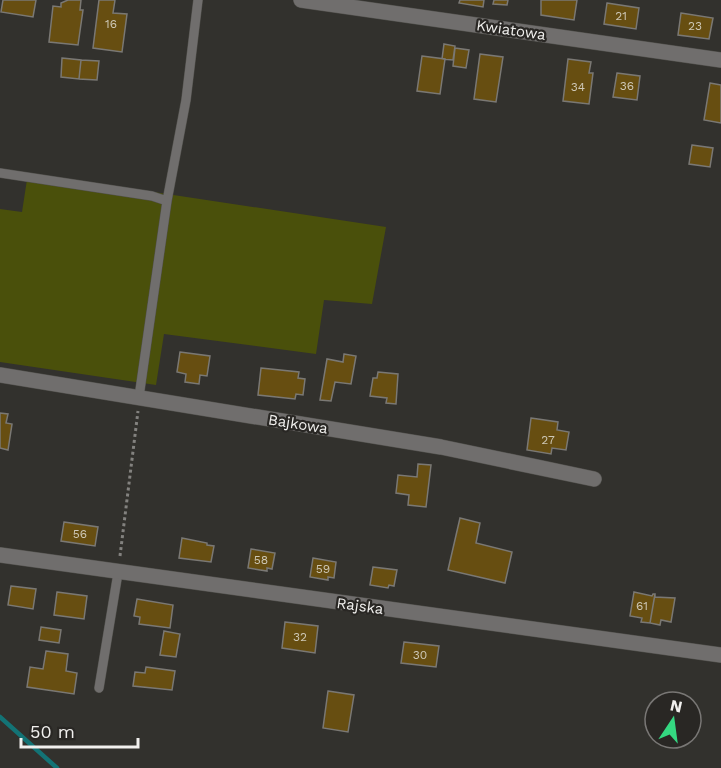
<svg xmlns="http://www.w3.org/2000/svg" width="721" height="768" viewBox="0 0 721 768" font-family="'Work Sans',sans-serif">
  <rect width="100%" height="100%" fill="#32312d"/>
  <path fill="#4a500b" d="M28,173L386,227L372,304L324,300L316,354L164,334L156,385L0,362V209L22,212Z"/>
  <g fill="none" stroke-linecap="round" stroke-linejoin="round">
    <path stroke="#137375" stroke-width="4.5" d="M0,717L57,768"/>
  </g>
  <path fill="#674e11" stroke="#7a7874" stroke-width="1.5" d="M3,0H36L33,17L1,12Z
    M68,0H81L80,10H83L78,45L49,42L53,6L61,7V3Z
    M99,0H115L113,13L127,14L122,52L93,48Z
    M460,0H484L483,7L459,3Z
    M494,0H508L507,5L493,4Z
    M541,0H577L574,20L541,15Z
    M607,3L639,8L636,29L604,24Z
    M681,13L713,18L709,39L678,35Z
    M444,44L455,46L453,60L442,59Z
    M455,48L469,50L466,68L453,66Z
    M480,54L503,57L496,102L474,99Z
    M422,56L445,59L440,94L417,91Z
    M62,58L81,60L79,79L61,77Z
    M568,59L591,62L589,73H593L589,104L563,101Z
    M81,60L99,61L97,80L79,79Z
    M617,73L640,76L637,100L613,97Z
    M710,83L721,85V123L704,120Z
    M692,145L713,148L710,167L689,164Z
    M180,352L210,356L207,376L200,375L199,384L185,382L186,374L177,372Z
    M344,354L356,356L351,384L335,382L331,401L320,400L327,359L343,362Z
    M261,368L299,372L298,378L305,379L303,395L296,394L295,399L258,395Z
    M378,372L398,374L396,404L386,403L387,398L370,396L373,378H377Z
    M0,413L8,414L6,423L12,424L8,450L0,448Z
    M531,418L558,422L557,430L569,432L566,450L552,448L551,454L527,450Z
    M418,464L431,465L426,507L408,505L409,495L396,493L398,475L417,477Z
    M460,518L480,523L476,543L512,552L505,583L448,570Z
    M64,522L98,527L95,546L61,541Z
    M182,538L207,543V545L214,546L211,562L179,558Z
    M251,549L275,553L272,569L267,568V571L248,568Z
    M313,558L336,562L334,578L328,577V580L310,577Z
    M373,567L397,570L394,586L389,585L388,588L370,585Z
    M11,586L36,589L33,609L8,605Z
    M57,592L87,596L84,619L54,615Z
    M634,592L652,596L653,594H655L650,623L641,622L642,618L630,616Z
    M655,594V597L675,598L671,622L661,620L660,625L650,623Z
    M137,599L173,605L170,628L139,624L140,617L134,616Z
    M285,622L318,626L315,653L282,648Z
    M41,627L61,630L59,643L39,640Z
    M164,631L180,634L176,657L160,655Z
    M404,642L439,646L436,667L401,663Z
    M46,651L68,654L66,671L77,673L74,694L27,687L30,667L43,669Z
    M146,667L175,671L172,690L133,686L135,672L145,673Z
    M328,691L354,695L348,732L323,728Z"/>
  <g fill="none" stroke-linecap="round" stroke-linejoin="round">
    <g stroke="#51504c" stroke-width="10">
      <path id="lane" d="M0,173L152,196L167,201L186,100L198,0
        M139,397L167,201
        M99,688L118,573"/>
    </g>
    <g stroke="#51504c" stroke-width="16">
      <path id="street" d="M301,0L721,60
        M0,375L441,447L594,479
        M0,555L721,655"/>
    </g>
    <path stroke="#83827f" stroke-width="3" stroke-dasharray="3 3" stroke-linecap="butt" d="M120,556L138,411"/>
    <use href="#lane" stroke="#706e6d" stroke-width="9"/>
    <use href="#street" stroke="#706e6d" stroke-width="15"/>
  </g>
  <g text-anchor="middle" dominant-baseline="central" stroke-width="4.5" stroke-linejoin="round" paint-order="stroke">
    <g font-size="12" fill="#cec8b7">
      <text x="621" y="16">21</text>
      <text x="111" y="24">16</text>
      <text x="695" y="26">23</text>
      <text x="627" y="86">36</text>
      <text x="578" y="87">34</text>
      <text x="548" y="440">27</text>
      <text x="80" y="534">56</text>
      <text x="261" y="560">58</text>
      <text x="323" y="569">59</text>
      <text x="642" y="606">61</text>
      <text x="300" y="637">32</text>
      <text x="420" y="655">30</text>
    </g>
    <g font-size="15" fill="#f1f0ee" stroke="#292724">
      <text transform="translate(511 30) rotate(8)">Kwiatowa</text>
      <text transform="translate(298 424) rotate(9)">Bajkowa</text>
      <text transform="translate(360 606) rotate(8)">Rajska</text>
    </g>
  </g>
  <g transform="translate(673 720) rotate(13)"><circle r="28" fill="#292724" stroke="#797775" stroke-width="1.5"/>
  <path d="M0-4.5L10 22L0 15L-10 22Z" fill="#34d881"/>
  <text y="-9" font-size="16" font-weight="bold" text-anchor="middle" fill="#f1f0ee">N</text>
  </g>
  <path d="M21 738v9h117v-9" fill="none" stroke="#f1f0ee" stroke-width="3"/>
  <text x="30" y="738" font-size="18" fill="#f1f0ee" stroke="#292724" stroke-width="4.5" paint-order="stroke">50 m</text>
</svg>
